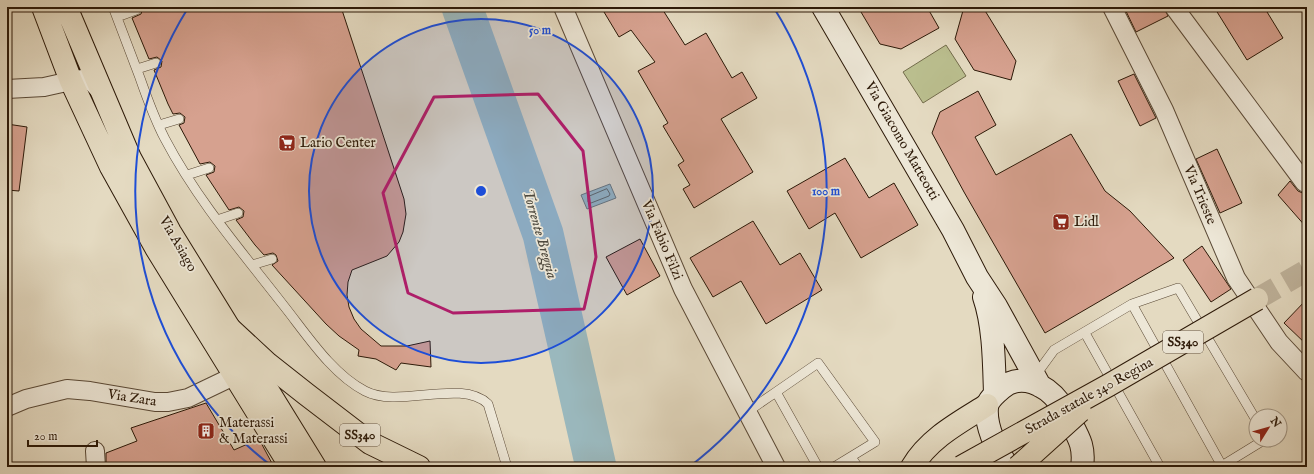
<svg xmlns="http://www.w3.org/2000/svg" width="1314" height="474" viewBox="0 0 1314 474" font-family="'IM FELL English',serif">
  <rect width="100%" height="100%" fill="#e4dac1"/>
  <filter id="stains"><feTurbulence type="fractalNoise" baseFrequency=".005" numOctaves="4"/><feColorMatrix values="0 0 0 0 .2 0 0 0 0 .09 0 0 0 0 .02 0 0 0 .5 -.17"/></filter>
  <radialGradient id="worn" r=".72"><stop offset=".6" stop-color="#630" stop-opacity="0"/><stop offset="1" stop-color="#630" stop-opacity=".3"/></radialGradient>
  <path fill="#babe8e" stroke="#736c4b" d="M946,45L966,76L923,103L903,72Z"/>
  <path fill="#9ab8bd" stroke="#6e7875" d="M610,184L616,198L587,209L581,195Z"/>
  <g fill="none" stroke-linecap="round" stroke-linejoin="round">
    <path stroke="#636862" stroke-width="1" d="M607,189L610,194L609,196L591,203L588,202V197Z"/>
    <path stroke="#9ab8bd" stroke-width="41" d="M462,7L543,234L596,467"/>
  </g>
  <path fill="#d6a18f" stroke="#2c1908" d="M141,7H341L404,199L406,214L403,232L399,242L387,256L352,270L348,282L347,295L349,307L354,319L361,329L381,346H407L430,341L431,367L401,363L396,370L376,359L358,356L359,350L339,336L326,324L272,265L278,261L276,255L273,253L264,255L255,245L236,220L243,217L244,211L239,207L229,210L206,175L214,172L215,166L210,162L200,164L179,125L184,123L185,117L180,113L173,114L168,104L154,70L161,67L162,61L157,57L149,59L132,18L141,14L142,11Z
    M601,7H661L685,45L706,33L732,78L742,72L757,98L721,119L753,172L694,208L683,189L690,185L678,165L684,161L663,126L668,123L638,71L655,62L631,30L619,37Z
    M858,7H927L939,28L901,49L880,44Z
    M964,7H976L984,9L1016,61L1011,80L974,70L955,39Z
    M1124,7H1164L1168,16L1136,32Z
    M1214,7H1264L1283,38L1247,60Z
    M1134,74L1156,118L1140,126L1118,81Z
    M978,91L996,125L975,137L996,175L1071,134L1105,191L1130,211L1174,258L1045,333L964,192L932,133L940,112Z
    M7,124L27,127L19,191L7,190Z
    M1217,149L1242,203L1220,213L1196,159Z
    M845,158L869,198L894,183L918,225L861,258L835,213L809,229L787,191Z
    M1290,181L1298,191L1307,195V228L1278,195Z
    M753,221L780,265L800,253L822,290L766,324L741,281L713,297L690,258Z
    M640,239L660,276L627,295L606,257Z
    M1202,246L1231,289L1211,302L1183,260Z
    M1307,299V345L1284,323Z
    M206,403L234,450L259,439L274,467H106V453L137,441L131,428Z"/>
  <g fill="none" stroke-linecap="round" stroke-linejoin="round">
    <path stroke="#bfb39c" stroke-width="22" stroke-dasharray="22 11" stroke-linecap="butt" d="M1257,299L1307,270"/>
    <g stroke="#5a4936" stroke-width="10">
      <path id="lane" d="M113,7C122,31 131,54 140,78C147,98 155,120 165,139C197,200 242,252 284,306C307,335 332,374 365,391C399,409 461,378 488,404L507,467
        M117,17L136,10
        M137,69L156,63
        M159,125L179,119
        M187,175L209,168
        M217,220L238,213
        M252,265L272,259
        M1132,304L1222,466
        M1085,333L1160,467
        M1035,376L1054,350L1132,304L1178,288L1256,420
        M747,412L776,392
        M851,457L858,467
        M818,467L776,392L818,363L875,442L834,467
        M1220,467L1264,440"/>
    </g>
    <g stroke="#5a4936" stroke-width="20">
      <path id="street" d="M563,7L683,289L776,467
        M1112,7L1164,110L1236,278L1279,342L1307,372
        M1174,7L1304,182L1307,184
        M7,89L44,87L71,81L83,79L93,83L102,93
        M7,407L26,399L67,389L90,391L155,402H168L188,398L236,375L246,369
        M95,451L96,467"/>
    </g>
    <g stroke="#2c1908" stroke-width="24">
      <path id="secondary" d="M823,7L953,230L977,277L996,306L1040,386
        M984,297C994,326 994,364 995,394
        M1008,467C997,450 985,428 987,407C988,400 996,393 1002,388C1021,372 1046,385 1059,402C1064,408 1066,415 1070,421C1079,438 1085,447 1082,467"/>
    </g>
    <g stroke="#2c1908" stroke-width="24">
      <path id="primary" d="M43,7L71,81L111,167L156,248L291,467
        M66,7L130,158L170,232L315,467
        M912,467C929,438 960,422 987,405"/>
    </g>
    <g stroke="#2c1908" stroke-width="24">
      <path id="highway" d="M227,326L268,364L306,394L370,443L419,467"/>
    </g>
    <use href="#lane" stroke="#ede7d7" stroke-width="9"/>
    <use href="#street" stroke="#ede7d7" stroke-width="18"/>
    <use href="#secondary" stroke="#ede7d7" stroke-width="22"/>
    <use href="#primary" stroke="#e4dac1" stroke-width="22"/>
    <use href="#highway" stroke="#e4dac1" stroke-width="22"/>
    <g stroke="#2c1908" stroke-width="24" stroke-linecap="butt">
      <path id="highway-bridge" d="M961,467L1109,385L1257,299
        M1018,467L1080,411"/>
    </g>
    <use href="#highway-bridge" stroke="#e4dac1" stroke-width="22"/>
  </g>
  <path fill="none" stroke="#c2185b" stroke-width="3" stroke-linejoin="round" d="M538,94L583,151L596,257L584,309L453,313L408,293L383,193L434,97Z"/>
  <circle cx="481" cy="191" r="172" fill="#1d4ed8" fill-opacity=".12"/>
  <g fill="none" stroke="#1d4ed8" stroke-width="2">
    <circle cx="481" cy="191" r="172"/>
    <path d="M273 467A345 345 0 0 1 188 8M774 8A345 345 0 0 1 689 467"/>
  </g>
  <defs>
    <g id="supermarket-square" transform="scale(0.9)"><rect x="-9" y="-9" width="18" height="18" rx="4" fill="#8f2418" stroke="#ede7d7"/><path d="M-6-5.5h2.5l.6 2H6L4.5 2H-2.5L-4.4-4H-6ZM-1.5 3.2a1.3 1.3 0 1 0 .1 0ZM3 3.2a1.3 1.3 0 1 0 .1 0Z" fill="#fff"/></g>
    <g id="building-square" transform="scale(0.9)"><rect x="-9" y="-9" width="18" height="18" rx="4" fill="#8f2418" stroke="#ede7d7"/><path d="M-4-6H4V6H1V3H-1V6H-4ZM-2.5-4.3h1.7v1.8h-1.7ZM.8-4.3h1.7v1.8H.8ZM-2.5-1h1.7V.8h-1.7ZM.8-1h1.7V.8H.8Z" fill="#fff"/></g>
  </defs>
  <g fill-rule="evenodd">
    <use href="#supermarket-square" x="287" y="143"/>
    <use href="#supermarket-square" x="1061" y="222"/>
    <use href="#building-square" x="206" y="431"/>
  </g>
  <g text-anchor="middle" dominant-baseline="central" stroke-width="3.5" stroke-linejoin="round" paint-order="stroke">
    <g fill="#ede7d7" stroke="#665746" stroke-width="1">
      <rect x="1163" y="331" width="40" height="22" rx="3"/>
      <rect x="340" y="424" width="40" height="22" rx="3"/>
    </g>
    <g font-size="13" font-weight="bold" fill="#2c1908">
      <text x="1183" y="342">SS340</text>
      <text x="360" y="435">SS340</text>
    </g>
    <g font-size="14" fill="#2c1908" stroke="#ede7d7">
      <text transform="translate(902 141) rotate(60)">Via Giacomo Matteotti</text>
      <text transform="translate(1200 195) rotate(67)">Via Trieste</text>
      <text transform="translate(662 240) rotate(67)">Via Fabio Filzi</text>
      <text transform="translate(178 244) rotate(60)">Via Asiago</text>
      <text transform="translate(1089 396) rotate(-29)">Strada statale 340 Regina</text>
      <text transform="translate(132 398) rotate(9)">Via Zara</text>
    </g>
    <g font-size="14" fill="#2c1908" stroke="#ede7d7" text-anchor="start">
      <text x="300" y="143">Lario Center</text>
      <text x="1074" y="222">Lidl</text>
      <text x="219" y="423">Materassi<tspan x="219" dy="16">&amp; Materassi</tspan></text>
    </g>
    <g font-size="15" font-style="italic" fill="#4d493e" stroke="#ede7d7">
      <text transform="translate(540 234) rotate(74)">Torrente Breggia</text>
    </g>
  </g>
  <circle cx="481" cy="191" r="6" fill="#1d4ed8" stroke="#ede7d7" stroke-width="2"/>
  <g font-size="12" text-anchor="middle" font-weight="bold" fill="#1d4ed8" stroke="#ede7d7" stroke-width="3.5" stroke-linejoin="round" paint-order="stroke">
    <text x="540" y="34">50 m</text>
    <text x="826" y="195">100 m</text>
  </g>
  <rect width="1314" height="474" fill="none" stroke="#e4dac1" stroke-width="24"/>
  <rect x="8" y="8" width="1298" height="458" fill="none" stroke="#2c1908" stroke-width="2"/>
  <rect x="12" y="12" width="1290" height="450" fill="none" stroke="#2c1908"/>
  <g transform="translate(1268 428) rotate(53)"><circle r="19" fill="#ede7d7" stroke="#a09584"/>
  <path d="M0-3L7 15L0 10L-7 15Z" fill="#8f2418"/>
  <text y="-6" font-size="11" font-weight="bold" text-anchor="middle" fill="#2c1908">N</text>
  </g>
  <path d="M28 440v6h69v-6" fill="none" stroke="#2c1908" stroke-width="2"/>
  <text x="34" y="440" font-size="12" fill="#2c1908" stroke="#ede7d7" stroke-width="3" paint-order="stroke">20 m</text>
  <rect width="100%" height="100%" filter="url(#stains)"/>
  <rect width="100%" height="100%" fill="url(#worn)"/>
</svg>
